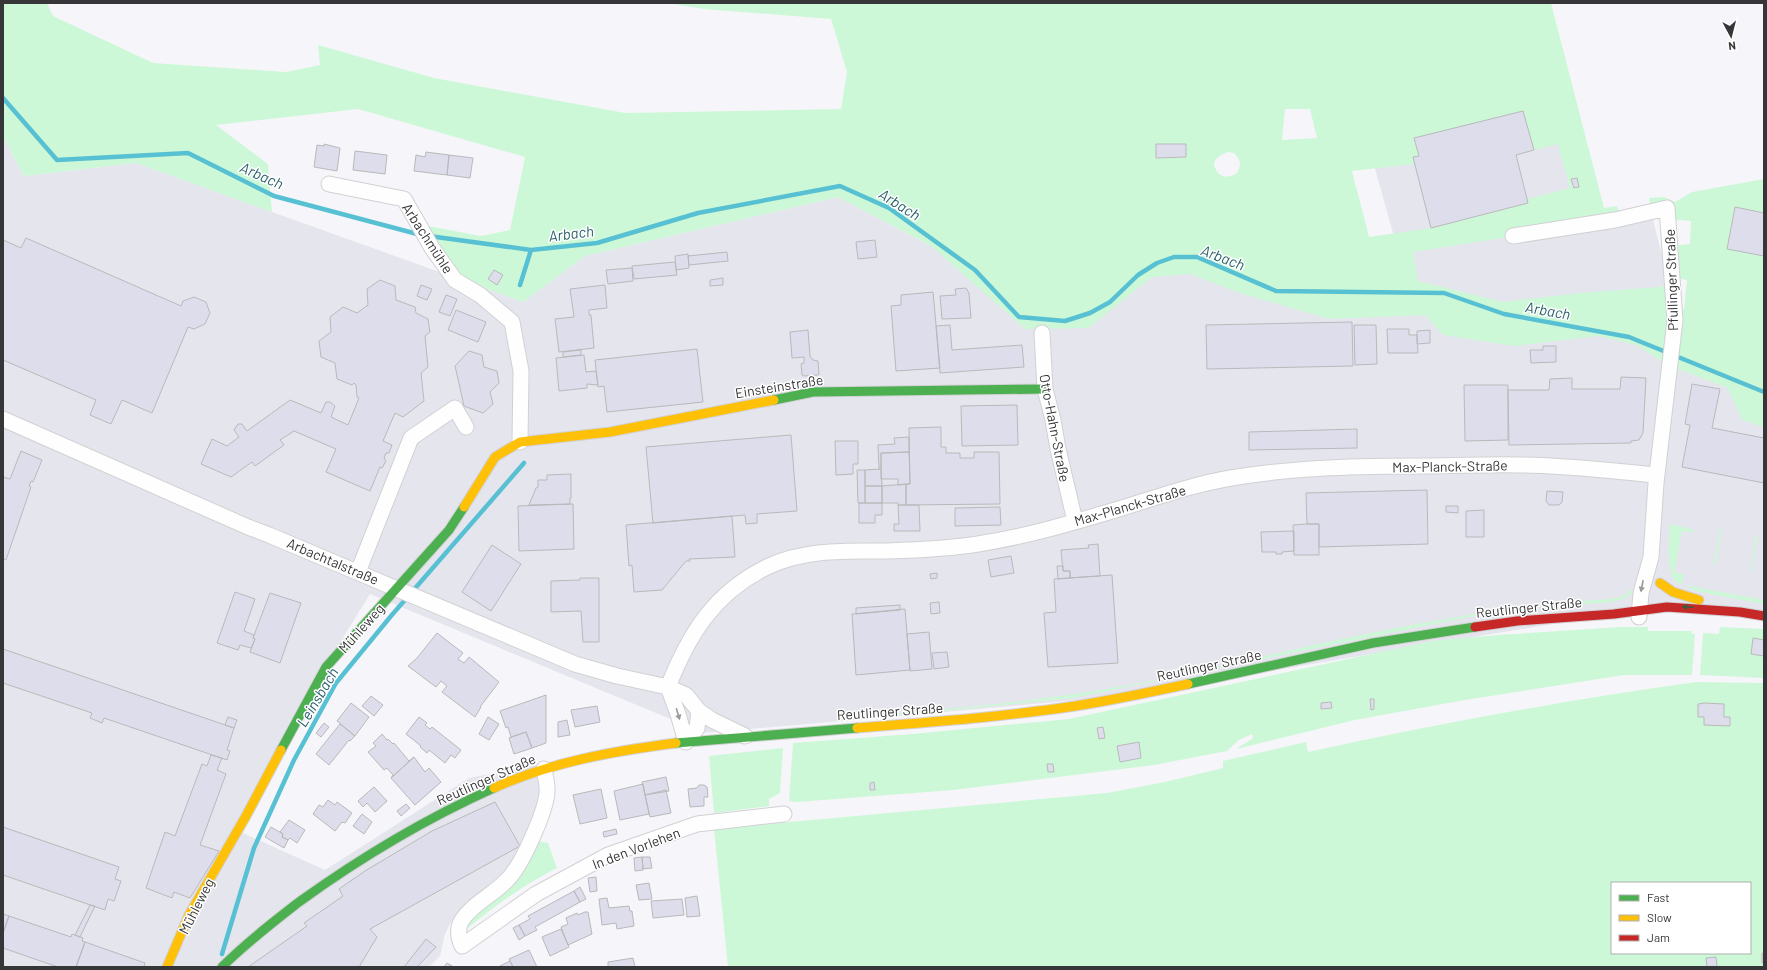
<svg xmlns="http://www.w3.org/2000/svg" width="1767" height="970" viewBox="0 0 1767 970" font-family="Barlow,sans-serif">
  <rect width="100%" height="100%" fill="#f6f6fa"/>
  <path fill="#e5e5ed" d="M1552,62L1599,214L1650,208L1687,353L1764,380V613L1654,607L1114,697L704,733L370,594L293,719L236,830L325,870L469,778L550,762L542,792L525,840L505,873L462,911L450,924L445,934L440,956L429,967H3V136L24,176L136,163L523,302L585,256L838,197L931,246L1165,263L1409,290L1356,101Z"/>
  <path fill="#cdf8d7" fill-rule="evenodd" d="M3,3H47L53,16L153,63L286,72L320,65L318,45L434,78L625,113L841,109L847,72L831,19L704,9L667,3H1551L1604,208L1617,206L1622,219L1413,252L1418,281L1503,302L1580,293L1672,286L1674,309L1684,310L1687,280L1672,277L1669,246L1690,244L1691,221L1668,219L1651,212L1649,198L1664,197L1675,202L1692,192L1764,179V427L1742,420L1728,388L1670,366L1636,345L1599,336L1514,346L1443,335L1425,315L1329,319L1243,294L1190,274L1152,277L1088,328L1025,329L931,246L838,197L585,256L523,302L463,280L428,226L481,236L510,230L525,157L358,109L216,125L268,164L272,212L136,163L24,176L3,136ZM1285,109H1310L1317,138L1282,140ZM1523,111L1534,150L1558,144L1570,188L1527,199L1528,203L1431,228L1369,237L1352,171L1415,164L1413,157L1419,156L1414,138ZM1156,144H1186V157L1156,158ZM1228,152L1234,153C1241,161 1242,165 1236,174C1225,179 1218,177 1214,165C1215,157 1221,155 1228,152Z
    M1670,524L1694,530V532L1682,531L1674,572L1684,574L1682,584C1664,583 1670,538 1670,524Z
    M1720,529H1722L1715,565H1713Z
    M1756,535L1758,536L1751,572L1750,571Z
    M1684,585L1764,600V604L1695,591Z
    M1630,590L1633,592L1626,598L1612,602L1537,607L1468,617L1073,698L853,720L854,717C955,709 1057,700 1156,680C1308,648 1455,608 1611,599L1624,596Z
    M1620,627H1648V631H1692V634H1695L1692,675H1624L1465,700L1355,720L1236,749L1253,738L1252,734L1239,740L1227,751L1154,765L953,790L797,802L789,801L793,743L912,734L1069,719L1432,641L1498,635Z
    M1720,627L1764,629V678L1700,675L1703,633L1719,634Z
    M1696,682L1764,683V967H728L714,829L1107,793L1165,782L1223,768V761L1306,742L1308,752C1436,724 1566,700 1696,682ZM1612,883H1750V953H1612Z
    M783,748L780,793L769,799V806L714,813L709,756Z
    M535,840L548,843L557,868C525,884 496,905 468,928L466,924Z"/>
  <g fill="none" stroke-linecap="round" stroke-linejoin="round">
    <path stroke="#57c1d3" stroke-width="4.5" d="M3,98L57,160L188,153L274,196L421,235
      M429,236L531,250L597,243L698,213L840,186L889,208L975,270L1019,317L1065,321L1090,313L1110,302L1138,275L1157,263L1174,257H1197L1276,291L1444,293L1504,314L1629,337L1764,392
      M520,285L531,250
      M222,954L254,848L294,760L336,683L391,616L524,463"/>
  </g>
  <path fill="#deddec" stroke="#b9b9bb" d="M1523,111L1534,150L1516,155L1528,203L1431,228L1413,157L1419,156L1414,138Z
    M324,144L340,148L337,171L314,167L317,145L324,146Z
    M1156,144H1186V157L1156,158Z
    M355,151L387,155L385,174L353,170Z
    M426,152L449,155L447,175L414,171L416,155L425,157Z
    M449,155L473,158L470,178L447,175Z
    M1577,178L1579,187L1574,188L1571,179Z
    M1735,207L1764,213V256L1727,249Z
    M26,238L181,306L183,301L194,297L206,302L210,313L205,324L194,329L188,327L152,413L122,400L111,424L90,415L96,400L3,360V240L21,248Z
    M875,240L877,257L858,259L856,242Z
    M727,252L728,261L689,265L688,256Z
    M688,254L689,268L676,270L675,256Z
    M675,262L677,275L634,279L632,266Z
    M632,268L633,281L608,284L606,270Z
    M494,270L503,275L497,285L488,279Z
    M723,278V285L710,286V280Z
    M380,280L395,286L396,300L415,307L416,313L428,319L430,332L425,336L428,367L421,373L424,401L403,417L395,413L383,441L392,445L389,453H386L384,458L386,461L382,468L380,467L370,491L326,472L336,449L294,431L280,440L284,445L255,466L252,462L231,477L201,464L212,439L227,446L239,437L234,430L238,424H242L247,431L290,400L321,413L326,402H330L335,406L331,417L348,425L359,398L357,397L356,385L354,383L352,385L337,379L335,363L321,357L319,341L331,332L330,317L343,307L357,313L368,305L367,289Z
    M421,285L432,289L427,300L417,296Z
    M605,285L607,308L589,310V315H591L594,348L559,352L555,319L574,317L570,289Z
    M966,288L969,293L971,318L942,319L940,296L956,295L955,289Z
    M933,292L940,368L896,371L891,306L901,305V295Z
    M446,295L457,299L450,316L439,312Z
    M456,310L486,322L478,342L448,330Z
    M1352,322L1353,366L1207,369L1206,325Z
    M950,325L952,350L1022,345L1024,367L940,373L936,326Z
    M1354,325H1376L1377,364L1355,365Z
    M1387,329H1409V335H1417L1418,353H1388Z
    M808,330L810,356L813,360L818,361L819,374L818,375L804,376L802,375L801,364L804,363V357L792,358L790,332Z
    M1430,330V343L1417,344V331Z
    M1543,346H1556V362L1531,363L1530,350H1543Z
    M697,349L703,402L607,412L604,386L598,387L595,360Z
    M581,350V355L563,357V352Z
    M469,351L482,355L484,367L497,371L499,383L490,392L493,404L483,413L464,406L458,379L455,366Z
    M584,355L586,372L596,371L598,385L587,384V388L559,391L556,358Z
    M1621,377L1646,378L1643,433L1639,440L1631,441V443L1509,445L1508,390H1549L1550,379L1572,378V389H1620Z
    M1692,384L1720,389L1712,428L1764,438V483L1682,467L1690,425L1685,424Z
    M1464,385H1508V440L1465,441Z
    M1017,405L1018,445L962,446L961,406Z
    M941,427V447H946V453H960V458H974V452H999L1000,504L906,505V484H910L909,428Z
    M1357,429V448L1249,450V432Z
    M791,435L797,511L757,514V523L746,524L745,515L653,523L646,447Z
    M909,437V452L881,453V469H879L878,445L895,444L894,438Z
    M835,441H858V464H853V474L836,475Z
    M21,451L42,460L33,482L31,481L29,486L31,487L6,560L3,559V477L10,479Z
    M909,452L910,484L898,485V479H881V453Z
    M881,469L882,486H865V470Z
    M857,470H865V503H858Z
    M571,474V498H570V504L529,505L536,488L538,487V480H547V475Z
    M906,484V505H898V503H882V486Z
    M865,486H882V503H865Z
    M1427,490L1428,544L1319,547V524H1307L1306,493Z
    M1547,491L1563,492L1562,502L1559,505H1549L1546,501Z
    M859,503H882V515H875V523H859Z
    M573,504L574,549L519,551L518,506Z
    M898,505H919L920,531H894V524H899Z
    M1446,506H1458V513L1446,512Z
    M1000,507L1001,525L955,526V508Z
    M1484,510V537H1466V511Z
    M732,516L735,557L689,559L690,561H686L662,590L634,592L632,565L629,566L626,525Z
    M1307,524H1319V555H1294L1293,525Z
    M1294,531V551L1282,552V554H1276V552H1262L1261,532Z
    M1098,544L1100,576L1070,578V571H1063L1061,550L1089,548L1088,545Z
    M492,545L521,564L491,611L462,592Z
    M1011,556L1014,573L991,577L988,560Z
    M1057,566H1063V571H1070V578L1058,579Z
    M937,573V578L931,579L930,574Z
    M1112,575L1118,663L1048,667L1044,613L1056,612L1054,579Z
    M580,578H599V642H583L581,611L551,612V581L580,580Z
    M235,592L255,599L244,631L254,635L253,638L255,639L251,648L240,645L238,650L217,643Z
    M270,593L301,603L280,663L250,652L255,639L253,638Z
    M939,602L940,613L931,614L930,603Z
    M900,605V610L856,614V608Z
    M905,609L910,670L856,675L852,614Z
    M929,632L932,669L910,671L907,634Z
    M437,633L463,653L458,659L464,663L469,657L499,682L480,707H481L475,717L442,692L447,686L441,681L436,687L408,666L417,658Z
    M1753,638L1764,640V656L1751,654Z
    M3,649L234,728L227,750L230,751L227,760L104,718L102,723L90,718L92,713L3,683Z
    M947,652L949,667L934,669L932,653Z
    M546,695V743L532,748L526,732L511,737L508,727L506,728L500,711Z
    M371,696L383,705L374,716L362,706Z
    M1370,699H1374V709L1371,710Z
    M1331,702L1332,708L1321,709V703Z
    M351,703L369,717L355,736L337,721Z
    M1704,703L1724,704V717H1730V726L1704,725V717H1698V704Z
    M597,706L600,722L575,727L571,710Z
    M228,717L237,720L234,728L225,725Z
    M419,717L427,723L425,725L430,729L432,727L461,750L455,758L451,755L445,763L429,750L427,753L420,747L421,746L406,734Z
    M488,717L499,724L489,740L479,734Z
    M567,720L570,735L558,737V722Z
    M324,723L329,727L321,737L316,733Z
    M340,724L355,736L350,741L349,740L329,765L316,754Z
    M1103,727L1105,738L1099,739L1097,728Z
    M526,732L532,748L514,754L509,738Z
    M382,734L387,740L388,739L393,744L394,743L409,761L414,757L391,778L393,775L387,768L384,770L368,752L376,746L373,743Z
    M1139,742L1141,758L1120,762L1117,746Z
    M211,755L222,758L217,770L226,774L200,845L219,851L190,898L174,892L172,898L146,888L165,832L175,836L202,764L207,766Z
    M414,757L425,772L429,768L441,782L415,805L391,778Z
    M1047,764H1053L1054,772H1048Z
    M666,777L669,791L645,795L642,782Z
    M874,782L875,790H870V783Z
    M643,784L649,814L620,820L614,791Z
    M699,785H704L707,787L708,797H704V806L690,807L688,789L697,788Z
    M374,787L387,801L375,812L367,803L363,807L358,801Z
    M601,789L607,818L580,824L573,795Z
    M666,790L671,813L650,817L645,795Z
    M328,800L335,805L337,802L352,813L345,823L342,822L335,831L313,814L319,805L323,807Z
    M495,802L520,846L370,929L377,937L359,967H248L307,926L304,923L343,896L339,889L365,871L432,831Z
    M406,804L410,808L401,816L397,811Z
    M362,814L372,822L364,834L353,826Z
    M289,820L305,830L297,843L290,838L288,840L282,837L283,834L280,832Z
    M3,827L119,867L115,879L121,881L114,901L108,899L105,910L3,875Z
    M271,827L283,834L282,837L288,840L284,848L265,837Z
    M616,829L617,834L604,837L603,832Z
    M642,857H650L652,868L643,869Z
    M642,857L643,870L635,871L634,858Z
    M596,877L597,891L590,892L588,878Z
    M649,883L652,899L639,900L636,885Z
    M580,887L586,899L580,902L574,891Z
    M574,891L580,902L535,927L537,930L525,936L519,925L530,919L528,916Z
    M697,896L700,916L687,917L685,898Z
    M607,898L609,908L629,906L630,911H632L634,926L617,929L616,923L602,925L599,899Z
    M682,899L684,915L653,918L651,901Z
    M90,905L95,906L80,937L75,935Z
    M585,912H588L592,934L568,945L561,927L568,924L566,918L577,913L578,915Z
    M3,914L9,916L3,933Z
    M9,916L71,937L72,934L83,938L82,941L85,942L76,967H58L3,948V933Z
    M519,925L525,936L519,940L513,928Z
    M561,929L569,947L550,956L542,937Z
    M426,939L436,947L417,967H404Z
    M85,942L145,963L144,967H76Z
    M529,950L537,967H513L509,959Z
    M1762,953H1764V963H1762Z
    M1716,957L1717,967H1707L1706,958Z
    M633,958L635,967H608V962Z
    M510,961L513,967H498Z
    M447,963L452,966L444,967Z"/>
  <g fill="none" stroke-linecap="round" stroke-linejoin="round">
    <g stroke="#d1d1d4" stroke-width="17">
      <path id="street" d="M329,184L404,199L432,248L455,280L480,295L512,322L521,371L520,442
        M1513,236L1615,220L1667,208L1675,320L1656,483L1651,557L1641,593L1639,617
        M1042,333L1045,389L1053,420L1058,449L1075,521
        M3,419L248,527L269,535L575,664L617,676L668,687L686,695L699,711L712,720L745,736
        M358,572L411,438L455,408L466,427
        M668,687C689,634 714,593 767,567C804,549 847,551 887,551C918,550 948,549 978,544C1024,537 1068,524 1112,511C1152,499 1190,485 1231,478C1296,467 1362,466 1428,466C1458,466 1488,464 1519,465C1565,465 1611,471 1657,475
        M668,687L678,714L686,742
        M686,742L697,728L699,711
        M544,769C545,776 548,785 547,793C545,813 522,865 508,879C495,894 473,903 462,920C457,928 458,937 462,946L536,894L608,855L697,824L784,814"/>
    </g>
    <g stroke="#d1d1d4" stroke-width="11">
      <path id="fast" d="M774,400L813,392L1045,389
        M1188,684L1373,643L1475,627
        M676,743L857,728
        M281,750L326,667L449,530L464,507
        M222,967C246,943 272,923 299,902C360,858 425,819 494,788"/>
    </g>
    <g stroke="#d1d1d4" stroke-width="11">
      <path id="slow" d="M464,507L495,457L520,442L610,432L774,400
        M1660,583L1673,592L1699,600
        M857,728C930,722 1003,717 1075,706C1113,700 1151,692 1188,684
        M494,788C551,762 614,751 676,743
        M167,967L189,915L246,816L281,750"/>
    </g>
    <g stroke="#d1d1d4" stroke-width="11">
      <path id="jam" d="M1475,627L1517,621L1614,614L1667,607L1740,612L1764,616"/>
    </g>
    <use href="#street" stroke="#fefefe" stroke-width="15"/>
    <use href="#fast" stroke="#4caf50" stroke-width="9"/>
    <use href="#slow" stroke="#ffc107" stroke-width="9"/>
    <use href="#jam" stroke="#c62828" stroke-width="9"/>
  </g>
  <defs><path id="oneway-solid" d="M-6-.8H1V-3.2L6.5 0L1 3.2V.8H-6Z"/></defs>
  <g fill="#9a9a9b">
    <use href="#oneway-solid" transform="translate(1642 586) rotate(101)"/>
    <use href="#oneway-solid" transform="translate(678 714) rotate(73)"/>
  </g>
  <use fill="#3d5a3f" href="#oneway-solid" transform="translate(1688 607) rotate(-177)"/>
  <g text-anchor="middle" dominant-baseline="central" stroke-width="3" stroke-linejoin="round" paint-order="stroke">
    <g font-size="14" fill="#363638" stroke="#fff">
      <text transform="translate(428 238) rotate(57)">Arbachmühle</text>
      <text transform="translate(1671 280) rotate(-92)">Pfullinger Straße</text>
      <text transform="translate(779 386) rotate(-9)">Einsteinstraße</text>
      <text transform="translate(1055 428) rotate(79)">Otto-Hahn-Straße</text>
      <text transform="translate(1450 466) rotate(-1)">Max-Planck-Straße</text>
      <text transform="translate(1130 505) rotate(-16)">Max-Planck-Straße</text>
      <text transform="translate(333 561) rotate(23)">Arbachtalstraße</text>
      <text transform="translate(1529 607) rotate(-6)">Reutlinger Straße</text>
      <text transform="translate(361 628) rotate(-48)">Mühleweg</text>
      <text transform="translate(1209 665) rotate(-12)">Reutlinger Straße</text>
      <text transform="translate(890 711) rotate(-4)">Reutlinger Straße</text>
      <text transform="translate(486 779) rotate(-24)">Reutlinger Straße</text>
      <text transform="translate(636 848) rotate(-21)">In den Vorlehen</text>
      <text transform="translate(196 906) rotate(-63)">Mühleweg</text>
    </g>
    <g font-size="15" font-style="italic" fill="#2b606b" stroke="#fff">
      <text transform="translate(262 175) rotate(24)">Arbach</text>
      <text transform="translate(900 204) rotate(32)">Arbach</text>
      <text transform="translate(571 233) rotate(-7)">Arbach</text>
      <text transform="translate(1223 257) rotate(21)">Arbach</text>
      <text transform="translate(1548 310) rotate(10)">Arbach</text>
      <text transform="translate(317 697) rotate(-59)">Leinsbach</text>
    </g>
  </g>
  <rect width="1767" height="970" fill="none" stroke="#363638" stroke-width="8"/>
  <rect x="1611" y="882" width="140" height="72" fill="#ffffff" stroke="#afafaf"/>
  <rect x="1619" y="895" width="20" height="6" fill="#4caf50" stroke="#afafaf"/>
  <text x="1647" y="902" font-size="12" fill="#363638">Fast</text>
  <rect x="1619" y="915" width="20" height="6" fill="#ffc107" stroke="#afafaf"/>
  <text x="1647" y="922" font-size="12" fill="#363638">Slow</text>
  <rect x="1619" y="935" width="20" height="6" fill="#c62828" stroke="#afafaf"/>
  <text x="1647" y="942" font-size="12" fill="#363638">Jam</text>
  <g transform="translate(1731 36) rotate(173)" stroke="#ffffff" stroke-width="3" paint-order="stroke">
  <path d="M0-3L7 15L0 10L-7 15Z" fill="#363638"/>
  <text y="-6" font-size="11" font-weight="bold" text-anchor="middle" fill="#363638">N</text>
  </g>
</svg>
